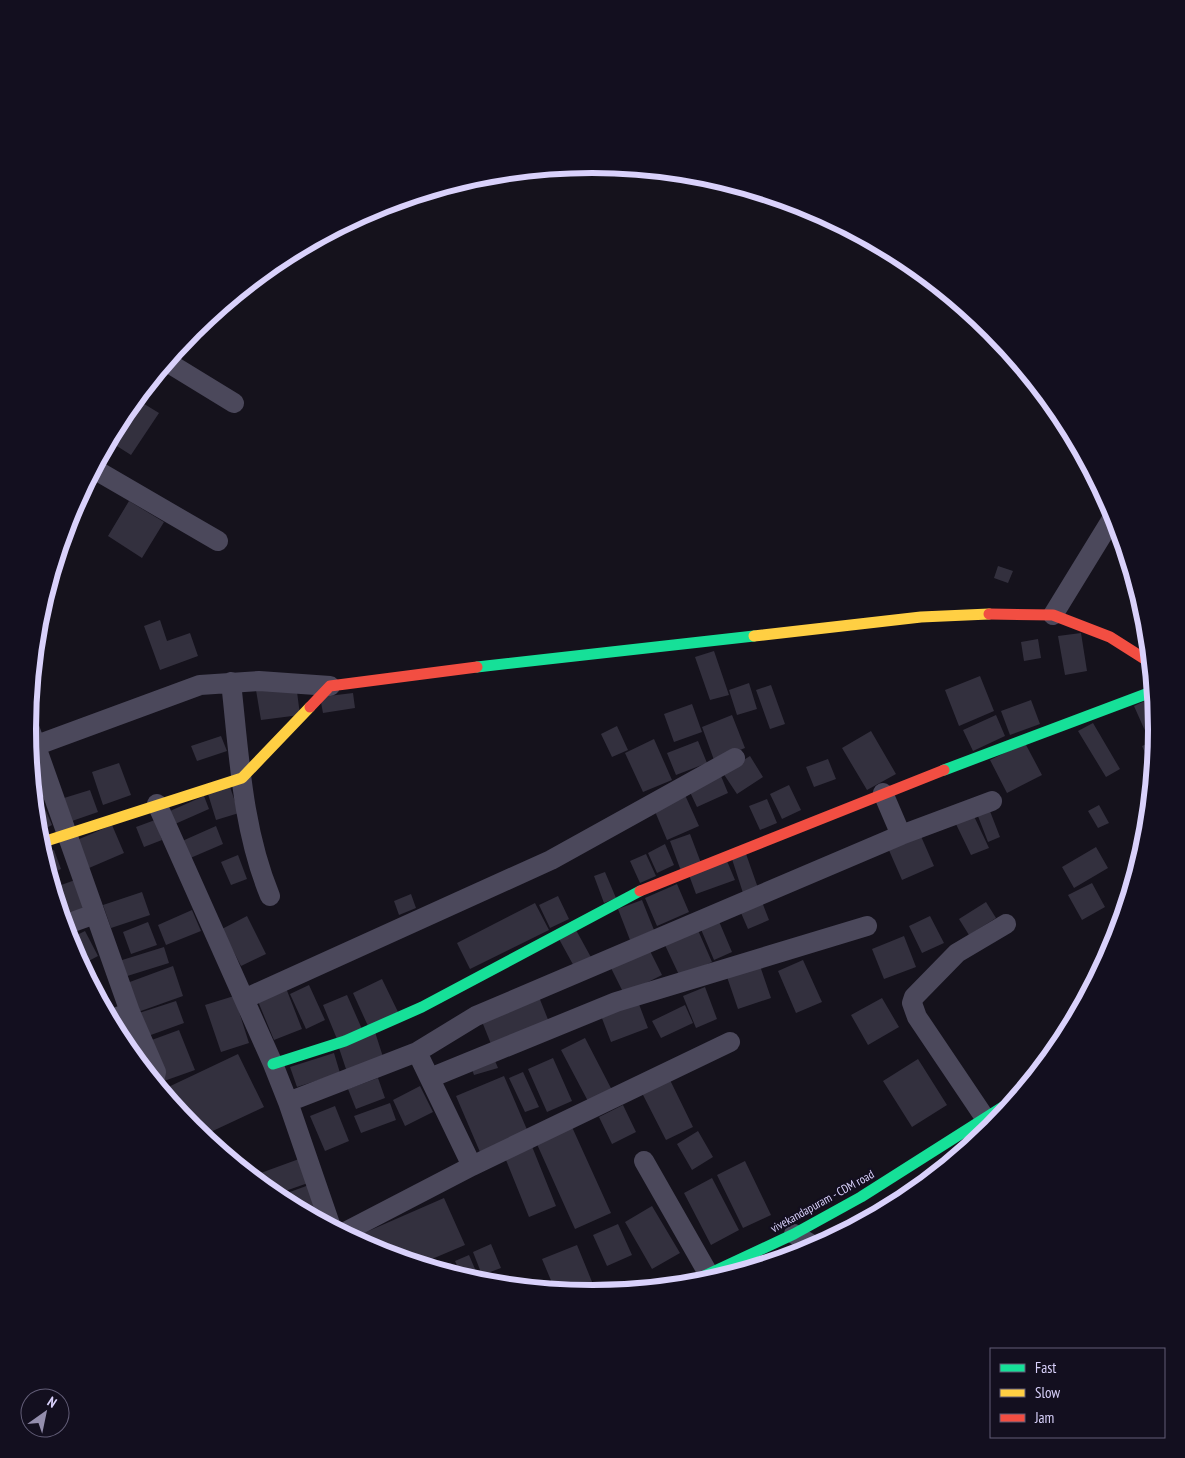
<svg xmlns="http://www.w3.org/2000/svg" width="1185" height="1458" viewBox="0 0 1185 1458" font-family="'PT Sans Narrow',sans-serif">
  <rect width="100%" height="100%" fill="#15121c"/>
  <path fill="#33303e" d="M136,399L159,413L131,455L109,441L123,415Z
    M129,501L164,522L142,558L108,536Z
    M998,566L1013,571L1008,583L994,578Z
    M160,620L167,641L190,633L198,656L160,670L144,626Z
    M1081,633L1087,671L1065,675L1058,636Z
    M1038,639L1041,658L1024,661L1021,642Z
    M714,651L729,695L710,700L695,657Z
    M980,676L994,711L959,726L945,690Z
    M749,683L757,709L737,715L729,690Z
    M296,684L300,715L261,720L256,690Z
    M771,685L785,724L770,729L756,690Z
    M353,693L355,708L323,713L320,697Z
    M1149,699L1156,714L1157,728L1146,733L1134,706Z
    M1031,700L1040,724L1010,735L1001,711Z
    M692,704L702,732L674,742L664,714Z
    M732,715L745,748L714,760L702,727Z
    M996,715L1005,736L973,751L963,730Z
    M1093,723L1120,769L1106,777L1078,731Z
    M617,726L628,750L612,757L601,734Z
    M871,731L896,774L867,790L842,748Z
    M221,736L227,751L197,761L191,746Z
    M654,739L672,780L643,792L625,753Z
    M1156,740V741L1153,771L1142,746Z
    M698,741L707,763L676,775L667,753Z
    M1025,743L1042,775L1007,793L990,760Z
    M750,756L763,777L737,794L723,773Z
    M828,759L836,779L814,787L806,767Z
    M119,763L131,795L103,805L92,772Z
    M721,776L728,793L697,807L689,790Z
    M789,785L801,810L782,819L770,794Z
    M230,787L239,813L216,820L208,794Z
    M90,790L98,812L72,821L64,798Z
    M38,792L52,825L38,832L34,794Z
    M685,795L699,826L667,840L654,809Z
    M204,796L209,809L175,824L170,811Z
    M767,799L777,823L760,830L749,806Z
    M1099,805L1109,823L1098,828L1088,811Z
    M988,806L1000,837L988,842L976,811Z
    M972,812L989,848L971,855L954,820Z
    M155,820L162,840L144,847L136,827Z
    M112,825L124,853L89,868L77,840Z
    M216,826L223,844L188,859L180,842Z
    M690,834L701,863L681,871L670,841Z
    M920,834L934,866L902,880L888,848Z
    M665,844L674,865L657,873L648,853Z
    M1096,847L1108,868L1074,888L1062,867Z
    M54,850L61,869L49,874L43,854Z
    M745,851L758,888L743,893L731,856Z
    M646,854L656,876L640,883L630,861Z
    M238,855L247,879L231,885L221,862Z
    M727,861L735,880L696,894L689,875Z
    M605,872L616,898L604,903L594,876Z
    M75,880L87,913L64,922L53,888Z
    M1092,883L1105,907L1082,920L1068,895Z
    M677,884L689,912L657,926L645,898Z
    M142,892L150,915L111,928L103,905Z
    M411,894L416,908L399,915L394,901Z
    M558,896L569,919L550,928L539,905Z
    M760,897L769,920L748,929L738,906Z
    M642,900L654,930L630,940L618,909Z
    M986,902L996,918L969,935L959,919Z
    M535,903L549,930L470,969L457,943Z
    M192,910L201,931L166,945L158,925Z
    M247,916L266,954L241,966L222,929Z
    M930,916L944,943L922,953L909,926Z
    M718,919L732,952L714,960L700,927Z
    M148,922L157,945L131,954L123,932Z
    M697,928L712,962L680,977L664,943Z
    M576,930L593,961L576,970L559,939Z
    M85,931L98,956L81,965L69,939Z
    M904,936L916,967L884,979L872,949Z
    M164,947L169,963L124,977L119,961Z
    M649,949L662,975L624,994L611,968Z
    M803,960L822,1002L796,1013L778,971Z
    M759,963L771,998L738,1009L726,974Z
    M173,966L183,996L138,1012L127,983Z
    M382,979L398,1012L368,1026L353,993Z
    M309,985L325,1020L306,1029L290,994Z
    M705,987L717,1019L696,1028L683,996Z
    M286,988L302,1029L274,1040L257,999Z
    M347,995L362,1029L337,1039L323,1005Z
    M234,996L249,1043L221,1052L205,1005Z
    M539,997L549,1022L491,1044L481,1019Z
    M882,998L899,1027L868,1045L851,1015Z
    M637,999L648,1028L611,1042L600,1013Z
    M176,1001L184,1023L148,1036L139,1013Z
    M685,1005L693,1023L661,1038L652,1021Z
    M179,1030L195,1070L164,1081L149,1041Z
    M375,1032L384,1060L347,1072L338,1045Z
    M585,1038L614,1094L590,1105L561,1050Z
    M334,1053L340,1073L297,1087L290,1067Z
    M238,1054L264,1107L202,1136L193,1128L162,1090Z
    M493,1056L498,1068L474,1075L470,1063Z
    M553,1058L572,1101L547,1112L528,1069Z
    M918,1059L947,1105L912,1127L883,1081Z
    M523,1072L539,1107L525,1112L509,1078Z
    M504,1076L528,1132L480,1152L456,1096Z
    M378,1078L385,1098L356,1109L348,1089Z
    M670,1080L693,1127L666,1140L642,1093Z
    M420,1086L433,1112L405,1126L393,1100Z
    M390,1103L396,1120L361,1133L354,1116Z
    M623,1105L636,1132L612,1144L599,1117Z
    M335,1106L349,1141L325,1151L310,1116Z
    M572,1127L611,1213L575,1229L536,1142Z
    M698,1131L713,1157L692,1170L677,1144Z
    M973,1134L980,1138L963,1152Z
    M531,1144L556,1206L529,1217L504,1155Z
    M299,1159L308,1183L274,1195L263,1186L258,1174Z
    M745,1161L771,1215L743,1228L717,1175Z
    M712,1178L739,1230L711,1245L684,1193Z
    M923,1178L928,1181L914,1192Z
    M309,1185L317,1206L303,1212L276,1197Z
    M444,1198L465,1245L420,1264L376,1251L359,1242L357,1236Z
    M652,1206L680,1253L652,1269L625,1222Z
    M314,1210L318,1220L306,1214Z
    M871,1212L877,1215L866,1220Z
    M618,1224L632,1255L607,1266L593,1235Z
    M491,1244L501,1268L482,1275L473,1252Z
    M577,1245L597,1294L555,1290L542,1259Z
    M804,1249L805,1252L761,1265L760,1262Z
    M469,1255L481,1283L462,1277L455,1261Z
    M451,1263L457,1275L437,1269Z"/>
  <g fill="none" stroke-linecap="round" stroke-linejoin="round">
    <path stroke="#4b485b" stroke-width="20" d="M167,362L234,403
      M94,469L218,541
      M1053,615L1115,514
      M231,682C239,754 242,828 270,896
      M28,724L130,1012L156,1072L154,1081
      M29,748L200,685L259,681L330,686
      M883,793L901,835
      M157,804L273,1064L288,1102L331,1227
      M64,925L95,914
      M244,999L551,860L735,758
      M110,1020L130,1012
      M417,1052L472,1166
      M430,1078L616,1002L867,926
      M288,1102L417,1052L476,1016L901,835L992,801
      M985,1118L917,1017L912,1003L914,997L957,953L1006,924
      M644,1161L709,1275
      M343,1233L472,1166L730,1042
      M794,1234L816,1247"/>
    <path stroke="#16e098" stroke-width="11" d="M477,667L754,636
      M944,770L1154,691
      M273,1064L345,1041L422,1007L640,891
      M685,1285L794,1234L861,1197L1017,1098"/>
    <path stroke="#ffcf43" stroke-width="11" d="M754,636L921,617L989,614
      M40,843L242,778L310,707"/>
    <path stroke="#f24e42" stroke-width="11" d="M989,614L1053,615L1110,637L1151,663
      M310,707L330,686L477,667
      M640,891L944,770"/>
  </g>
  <g text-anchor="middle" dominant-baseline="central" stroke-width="4.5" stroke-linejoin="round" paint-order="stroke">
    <g font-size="12" fill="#d9d1fb" stroke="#130f1f">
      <text transform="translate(822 1201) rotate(-29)">vivekandapuram - CDM road</text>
    </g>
  </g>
  <path d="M0 0H1185V1458H0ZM36 729a556 556 0 1 1 1112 0a556 556 0 1 1-1112 0Z" fill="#130f1f" fill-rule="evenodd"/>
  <path fill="none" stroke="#d9d1fb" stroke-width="6" d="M36 729a556 556 0 1 1 1112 0a556 556 0 1 1-1112 0Z"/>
  <rect x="990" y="1348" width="175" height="90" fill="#130f1f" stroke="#625d77"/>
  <rect x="1000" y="1364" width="25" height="8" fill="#16e098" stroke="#625d77"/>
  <text x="1035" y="1373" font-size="15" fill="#d9d1fb">Fast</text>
  <rect x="1000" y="1389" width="25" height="8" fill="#ffcf43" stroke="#625d77"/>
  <text x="1035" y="1398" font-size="15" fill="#d9d1fb">Slow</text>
  <rect x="1000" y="1414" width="25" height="8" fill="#f24e42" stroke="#625d77"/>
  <text x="1035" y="1423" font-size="15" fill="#d9d1fb">Jam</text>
  <g transform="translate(45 1413) rotate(33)"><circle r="24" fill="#130f1f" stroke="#625d77"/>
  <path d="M0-4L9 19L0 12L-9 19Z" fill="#948ead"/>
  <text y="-8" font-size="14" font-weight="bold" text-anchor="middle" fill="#d9d1fb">N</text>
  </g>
</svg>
